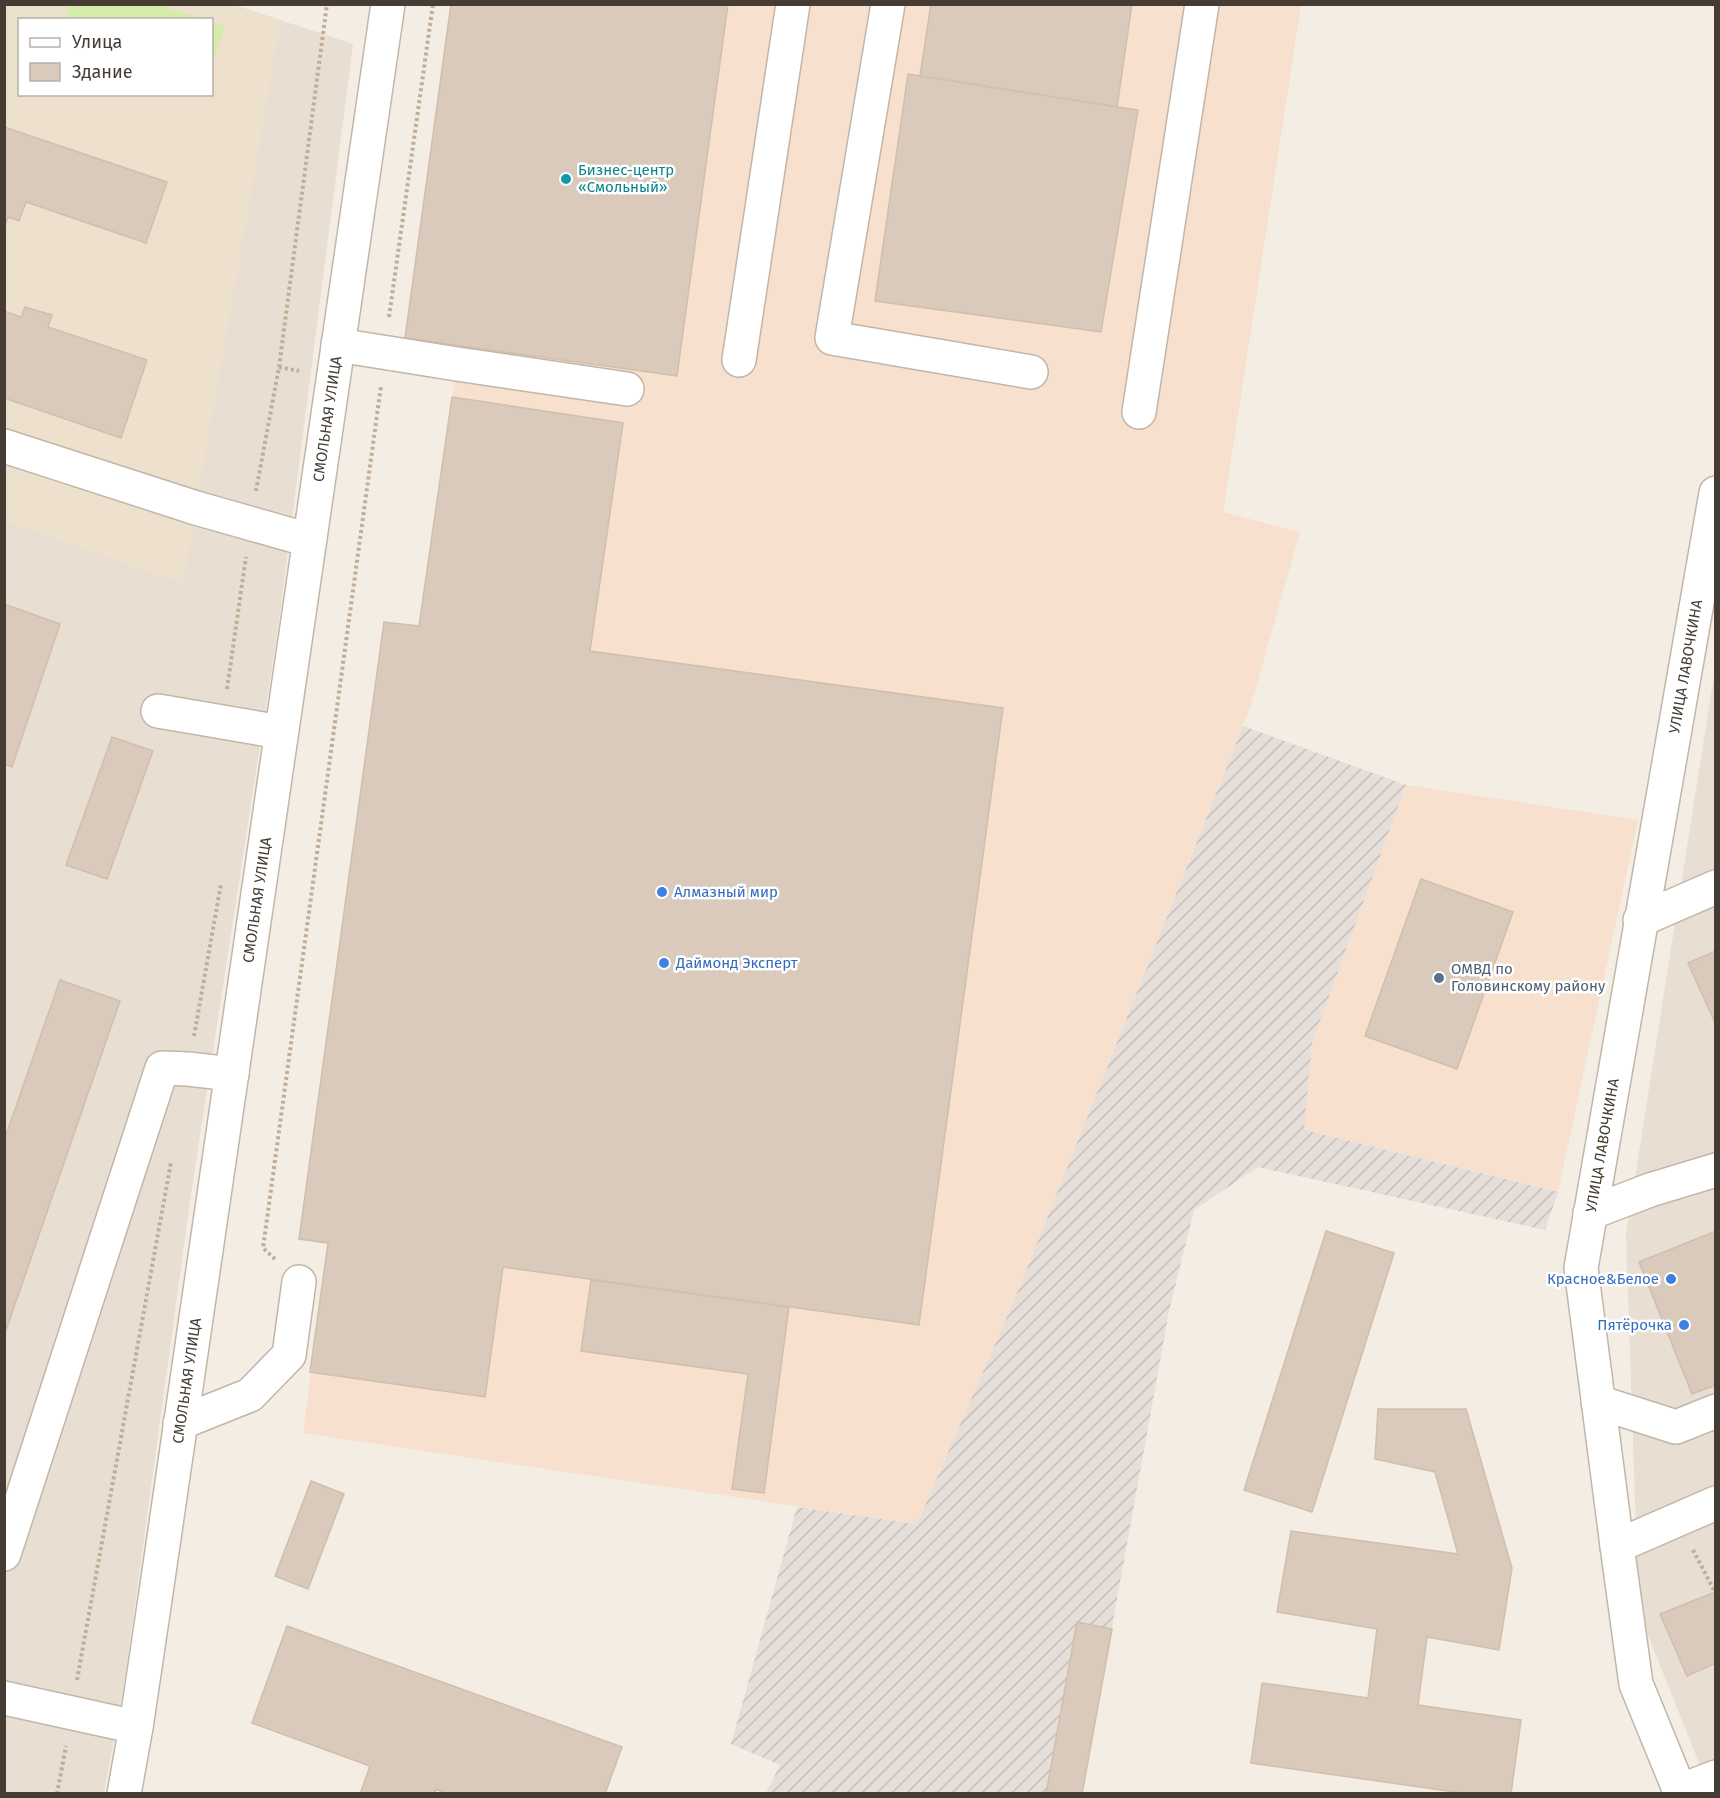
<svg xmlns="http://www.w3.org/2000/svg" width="1720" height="1798" viewBox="0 0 1720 1798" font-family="'Fira Sans',sans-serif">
  <defs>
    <pattern id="industrial-furrows" width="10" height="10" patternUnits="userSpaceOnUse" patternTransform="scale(1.5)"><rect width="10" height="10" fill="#e5ded9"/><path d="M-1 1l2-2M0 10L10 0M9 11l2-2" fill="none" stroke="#c6bfbb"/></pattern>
  </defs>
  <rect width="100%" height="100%" fill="#f3ede4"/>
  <path fill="#e8ded2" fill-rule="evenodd" d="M5,5H234L353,44L278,628L191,1194L123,1692L104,1793L5,1794ZM20,20H212V94H20Z
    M1715,669V1793H1711L1639,1613L1626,1235Z"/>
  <path fill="#f7e0cd" d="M451,5H1301L1223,512L1300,532L1251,705L1016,1296L917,1524L303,1433L328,1243L299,1239L384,622L419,625L460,345Z
    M1406,785L1638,820L1558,1192L1304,1130L1312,1043Z"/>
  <path fill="url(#industrial-furrows)" d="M1243,726L1406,785L1312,1043L1304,1130L1558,1192L1545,1230L1258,1167L1194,1210L1169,1311L1082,1793H766L780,1765L731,1744L797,1507L917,1524L1016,1296Z"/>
  <path fill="#ede0cd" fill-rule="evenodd" d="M5,5H234L281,20L183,584L5,521ZM20,20H212V94H20Z"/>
  <path fill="#d5ebaa" d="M70,4L158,5L204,19H65Z
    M212,22L225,26L212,66Z"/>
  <path fill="#d9cabc" stroke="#d1beab" stroke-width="1.5" d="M451,4H728L677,376L405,338Z
    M931,4H1132L1117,107L920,76Z
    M908,74L1138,110L1101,332L875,301Z
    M4,127L167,182L146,243L26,202L19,221L8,217L4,229Z
    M25,307L52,315L48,327L147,360L121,438L4,398V311L21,317Z
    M452,397L623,423L590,651L1003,708L919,1325L503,1267L485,1397L310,1372L328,1243L299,1239L384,622L419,626Z
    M4,604L60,624L12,767L4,764Z
    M112,737L153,751L107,879L66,865Z
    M1421,879L1513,912L1457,1069L1365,1036Z
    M1716,951V1025L1688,963Z
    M60,980L120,1001L4,1336V1141Z
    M1326,1231L1394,1253L1312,1512L1244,1490Z
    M1716,1231V1385L1692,1394L1639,1262Z
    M591,1280L789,1307L764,1493L732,1489L748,1374L581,1351Z
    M1378,1409H1466L1512,1568L1499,1650L1427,1637L1418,1705L1521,1720L1511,1794H1469L1251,1763L1262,1683L1368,1698L1377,1629L1277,1612L1291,1531L1458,1554L1435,1472L1375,1459Z
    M311,1481L344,1494L308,1589L275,1576Z
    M1715,1592L1716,1663L1687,1676L1660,1614Z
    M1077,1622L1112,1629L1082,1794H1046Z
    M287,1626L622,1747L605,1794H447L436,1789L434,1794H360L370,1766L252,1723Z"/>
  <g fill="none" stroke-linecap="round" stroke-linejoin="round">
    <g stroke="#c2b6a9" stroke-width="36">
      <g id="minor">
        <path d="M888,4L832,338L1031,372"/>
        <path d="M338,345L457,364L627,389"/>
        <path d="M739,360L793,4"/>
        <path d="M1139,412L1202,4"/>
        <path d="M4,446L196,508L309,540"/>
        <path d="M158,711L281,732"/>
        <path d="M1640,920L1716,887"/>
        <path d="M1590,1213L1650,1190L1716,1170"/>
        <path d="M1598,1402L1676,1427L1716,1411"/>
        <path d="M180,1423L250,1395L289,1355L299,1282"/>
        <path d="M1617,1546L1716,1503"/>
        <path d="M4,1554L162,1068L188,1069L232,1074"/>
        <path d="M4,1698L136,1727"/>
        <path d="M1680,1791L1716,1777"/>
        <path id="s1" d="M124,1794L136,1727L154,1606L388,4"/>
        <path id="s2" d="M1681,1794L1636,1684L1617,1546L1581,1268L1716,493"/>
      </g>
    </g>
    <path stroke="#c2ad96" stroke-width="4" stroke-dasharray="3 3" stroke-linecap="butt" d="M389,317L433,4
      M279,367L299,371
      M256,491L279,367L327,4
      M227,689L246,557
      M194,1036L221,884
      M275,1259L263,1248L381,386
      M1693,1550L1715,1592
      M77,1680L171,1162
      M57,1794L66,1746"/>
    <use href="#minor" stroke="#fff" stroke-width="33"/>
  </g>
  <circle fill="#0f9aa8" stroke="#fff" stroke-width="2" cx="566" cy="179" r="6"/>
  <g fill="#3f7fe0" stroke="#fff" stroke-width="2">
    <circle cx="662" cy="892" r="6"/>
    <circle cx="664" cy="963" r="6"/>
    <circle cx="1671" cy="1279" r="6"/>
    <circle cx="1684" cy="1325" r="6"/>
  </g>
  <circle fill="#5c6f8a" stroke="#fff" stroke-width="2" cx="1439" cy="978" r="6"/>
  <g text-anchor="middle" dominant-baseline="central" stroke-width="5" stroke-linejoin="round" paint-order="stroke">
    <g font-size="15" fill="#0d838f" stroke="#fff" text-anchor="start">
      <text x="578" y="170">Бизнес-центр<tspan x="578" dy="17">«Смольный»</tspan></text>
    </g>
    <g font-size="15" fill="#463c33" stroke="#fff">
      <text stroke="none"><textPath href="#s1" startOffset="1390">СМОЛЬНАЯ УЛИЦА</textPath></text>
      <text stroke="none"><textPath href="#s2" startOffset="1149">УЛИЦА ЛАВОЧКИНА</textPath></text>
      <text stroke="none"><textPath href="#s1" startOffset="904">СМОЛЬНАЯ УЛИЦА</textPath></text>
      <text stroke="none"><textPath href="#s2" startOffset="663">УЛИЦА ЛАВОЧКИНА</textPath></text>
      <text stroke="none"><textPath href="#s1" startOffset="418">СМОЛЬНАЯ УЛИЦА</textPath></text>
    </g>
    <g font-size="15" fill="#366cbe" stroke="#fff" text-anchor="start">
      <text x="674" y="892">Алмазный мир</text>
      <text x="676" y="963">Даймонд Эксперт</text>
      <text x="1659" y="1279" text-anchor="end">Красное&amp;Белое</text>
      <text x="1672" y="1325" text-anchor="end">Пятёрочка</text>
    </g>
    <g font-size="15" fill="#4e5e75" stroke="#fff" text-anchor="start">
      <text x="1451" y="969">ОМВД по<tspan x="1451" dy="17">Головинскому району</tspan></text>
    </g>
  </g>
  <rect width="1720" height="1798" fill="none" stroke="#463c33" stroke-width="12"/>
  <rect x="18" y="18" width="195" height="78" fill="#ffffff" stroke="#b5b1ad" stroke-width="1.5"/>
  <rect x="30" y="38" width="30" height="9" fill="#ffffff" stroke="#b5b1ad" stroke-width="1.5"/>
  <text x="72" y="48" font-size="18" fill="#463c33">Улица</text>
  <rect x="30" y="63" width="30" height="18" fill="#d9cabc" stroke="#b5b1ad" stroke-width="1.5"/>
  <text x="72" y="78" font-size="18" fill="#463c33">Здание</text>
</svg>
